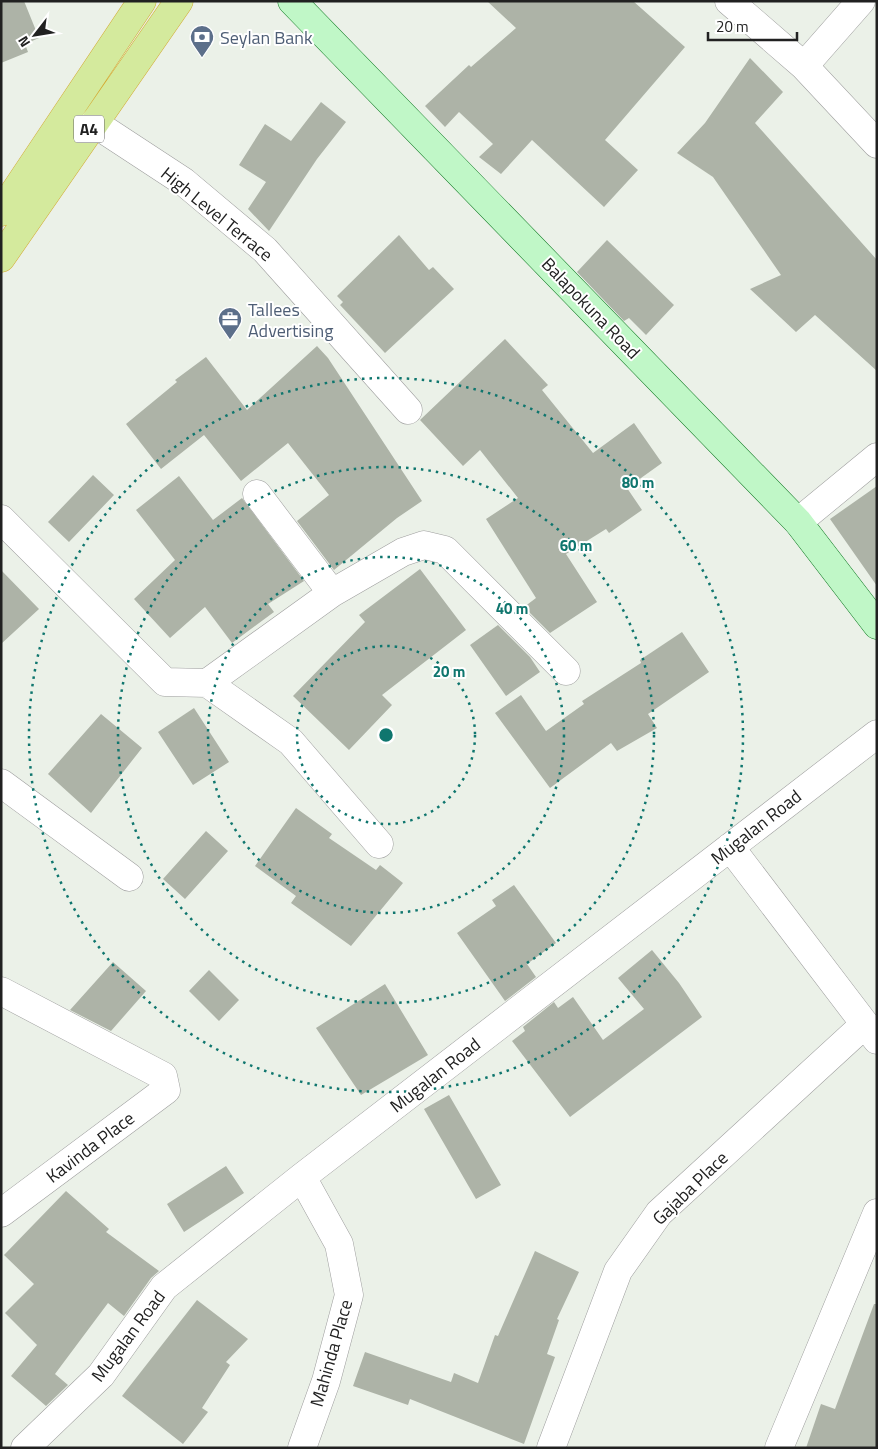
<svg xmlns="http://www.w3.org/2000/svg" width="878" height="1449" viewBox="0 0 878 1449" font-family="'Titillium Web',sans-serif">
  <rect width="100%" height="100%" fill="#ebf1e8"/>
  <path fill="#adb3a7" d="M1,1H24L39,38L25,44L28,52L1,63Z
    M487,1H633L685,47L605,140L638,170L604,207L532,140L501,174L479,157L493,144L459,112L445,127L425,106L469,65L471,67L516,28Z
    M750,58L783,92L755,123L877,260V371L815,315L796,332L750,289L781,275L713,177L677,153L705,123Z
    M321,102L346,122L317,159L269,231L248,209L266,182L239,165L265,124L291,141Z
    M399,235L429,270L433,267L454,289L385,353L340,305L343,302L337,296Z
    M607,240L674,305L646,335L629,318L624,321L577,272Z
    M505,339L548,385L542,390L593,453L634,423L662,463L627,488L642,510L609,533L606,529L566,554L597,602L550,633L524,607L536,598L486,519L518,498L480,450L463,466L420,420Z
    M317,346L328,358L422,501L397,518L334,570L297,521L329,495L288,443L241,481L204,435L161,469L126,424L177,382L175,380L206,357L247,410Z
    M93,475L114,495L69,542L48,522Z
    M179,476L213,520L242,498L304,581L268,604L274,612L232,643L205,607L170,638L134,599L175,560L136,510Z
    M877,486V586L830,519Z
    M420,569L466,630L382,695L392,705L349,750L293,696L365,622L359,615Z
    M1,570L39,609L1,644Z
    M498,625L530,657L540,672L506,696L470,645Z
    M682,632L709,672L648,714L657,728L617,751L611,743L550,788L495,713L521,695L546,731L584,704L582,701L641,663L640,660Z
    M194,708L229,762L193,785L158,732Z
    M101,714L142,748L91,813L48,774Z
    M296,808L332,834L329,838L376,870L380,865L403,883L351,946L291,903L296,896L255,866Z
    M206,831L228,851L185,899L163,879Z
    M514,885L556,943L527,964L536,977L505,1001L457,933L496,906L492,900Z
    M652,950L679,983L702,1017L570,1117L512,1041L525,1031L523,1027L554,1002L558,1008L573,997L603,1040L644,1009L618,978Z
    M113,962L146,991L111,1031L70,1010Z
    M209,970L239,1000L219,1021L189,991Z
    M385,984L428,1055L361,1095L316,1028Z
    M449,1095L501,1185L476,1199L424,1109Z
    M226,1166L244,1193L184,1232L167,1204Z
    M66,1191L109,1229L106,1232L159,1271L151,1278L124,1316L108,1303L55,1374L68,1385L46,1406L11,1376L37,1345L5,1313L34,1284L4,1255Z
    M535,1251L579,1272L557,1319L559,1320L547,1354L555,1357L524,1444L410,1399L408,1405L353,1386L365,1352L451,1382L454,1373L478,1383L495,1335L498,1336Z
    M197,1300L248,1339L226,1362L230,1365L202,1408L208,1412L183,1444L122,1396Z
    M874,1304H877V1448H806L821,1404L835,1409Z"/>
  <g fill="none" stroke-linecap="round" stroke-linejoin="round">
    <g stroke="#9e9e9e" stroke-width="29">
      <path id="minor" d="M729,1L804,66L877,144
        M804,66L861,1
        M94,123L184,182L265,250L408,410
        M257,494L332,593
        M1,519L165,682L207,683L291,742L379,844
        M798,522L877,457
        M207,683L332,593L403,552L424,545L445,550L566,671
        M1,783L129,877
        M730,847L877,1040
        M1,991L163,1076L166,1090L1,1213
        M302,1177L339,1244L349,1295L326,1381L302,1448
        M25,1448L101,1375L164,1287L302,1177L877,734
        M551,1448L618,1271L659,1213L865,1024
        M779,1448L877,1213"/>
    </g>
    <g stroke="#0a761e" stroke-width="29">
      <path id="secondary" d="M292,1L798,522L877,625"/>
    </g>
    <g stroke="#d4a830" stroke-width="29">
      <path id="trunk" d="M1,212L142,1
        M1,258L179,1"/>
    </g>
    <use href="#minor" stroke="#fff" stroke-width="28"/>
    <use href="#secondary" stroke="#c0f7c7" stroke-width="28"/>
    <use href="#trunk" stroke="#d4ea9d" stroke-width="28"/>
  </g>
  <g fill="none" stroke="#0f766e" stroke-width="2.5" stroke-dasharray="2.5 5">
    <circle cx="386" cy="735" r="89"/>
    <circle cx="386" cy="735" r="178"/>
    <circle cx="386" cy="735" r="268"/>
    <circle cx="386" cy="735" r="357"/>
  </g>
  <defs>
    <g id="bank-pin" transform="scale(1.25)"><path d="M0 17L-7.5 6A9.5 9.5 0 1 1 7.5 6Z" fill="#5c6f8a" stroke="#fff"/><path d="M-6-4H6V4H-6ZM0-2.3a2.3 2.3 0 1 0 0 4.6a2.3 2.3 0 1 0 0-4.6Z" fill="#fff"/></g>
    <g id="office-pin" transform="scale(1.25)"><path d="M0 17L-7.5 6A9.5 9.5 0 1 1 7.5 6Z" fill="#5c6f8a" stroke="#fff"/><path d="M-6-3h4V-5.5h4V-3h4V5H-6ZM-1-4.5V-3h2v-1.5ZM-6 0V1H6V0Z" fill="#fff"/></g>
  </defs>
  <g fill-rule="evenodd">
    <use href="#bank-pin" x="202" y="37"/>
    <use href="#office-pin" x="230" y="319"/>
  </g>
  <g text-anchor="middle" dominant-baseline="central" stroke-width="4" stroke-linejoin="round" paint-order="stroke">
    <rect fill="#fff" stroke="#646464" stroke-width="1" x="74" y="115.5" width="30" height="27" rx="4"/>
    <g font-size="16" font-weight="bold" fill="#212121">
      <text x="89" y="129">A4</text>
    </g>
    <g font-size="18" fill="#4e5e75" stroke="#fff" text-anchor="start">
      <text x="220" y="37">Seylan Bank</text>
      <text x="248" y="309">Tallees<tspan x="248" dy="21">Advertising</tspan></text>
    </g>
    <g font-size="18" fill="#212121" stroke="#fff">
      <text transform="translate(217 214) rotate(39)">High Level Terrace</text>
      <text transform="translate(591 308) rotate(46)">Balapokuna Road</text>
      <text transform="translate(756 827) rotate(-38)">Mugalan Road</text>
      <text transform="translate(435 1075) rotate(-38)">Mugalan Road</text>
      <text transform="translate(90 1147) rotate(-37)">Kavinda Place</text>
      <text transform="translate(690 1188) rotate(-44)">Gajaba Place</text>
      <text transform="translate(128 1336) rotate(-53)">Mugalan Road</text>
      <text transform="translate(331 1353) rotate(-74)">Mahinda Place</text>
    </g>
  </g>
  <circle cx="386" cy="735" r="8" fill="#0f766e" stroke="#fff" stroke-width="2.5"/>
  <g font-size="15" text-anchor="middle" font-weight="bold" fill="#0f766e" stroke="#fff" stroke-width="4" stroke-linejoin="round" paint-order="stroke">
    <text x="638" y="488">80 m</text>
    <text x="576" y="551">60 m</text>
    <text x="512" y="614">40 m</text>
    <text x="449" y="677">20 m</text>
  </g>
  <rect width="878" height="1449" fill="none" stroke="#212121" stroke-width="5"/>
  <g transform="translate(35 35) rotate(239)" stroke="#ffffff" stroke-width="4" paint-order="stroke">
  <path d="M0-4L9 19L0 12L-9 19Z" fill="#212121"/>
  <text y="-8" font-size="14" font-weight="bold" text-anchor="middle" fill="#212121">N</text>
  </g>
  <path d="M708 32v8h89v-8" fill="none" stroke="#212121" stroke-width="2.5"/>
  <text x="716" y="32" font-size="15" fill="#212121" stroke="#ffffff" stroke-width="4" paint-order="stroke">20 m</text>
</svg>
